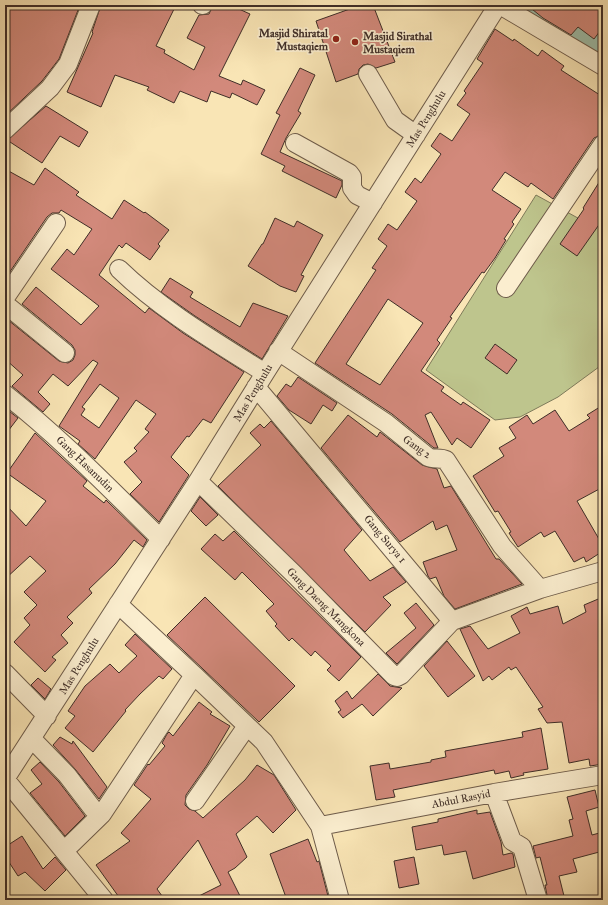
<svg xmlns="http://www.w3.org/2000/svg" width="608" height="905" viewBox="0 0 608 905" font-family="'IM FELL Great Primer',serif">
  <rect width="100%" height="100%" fill="#f9e5b5"/>
  <filter id="stains"><feTurbulence type="fractalNoise" baseFrequency=".005" numOctaves="4"/><feColorMatrix values="0 0 0 0 .2 0 0 0 0 .09 0 0 0 0 .02 0 0 0 .5 -.17"/></filter>
  <radialGradient id="worn" r=".72"><stop offset=".6" stop-color="#630" stop-opacity="0"/><stop offset="1" stop-color="#630" stop-opacity=".3"/></radialGradient>
  <path fill="#bec58d" stroke="#7e7a5a" d="M536,195L596,228L603,220V364L558,397L520,417L495,420L426,370Z"/>
  <path fill="#9ebfab" stroke="#788577" d="M506,5H603V59Z"/>
  <path fill="#d2897b" stroke="#3f2e28" fill-rule="evenodd" d="M5,5H80L59,59L42,81L5,116Z
    M101,5H176L156,46L165,50L164,53L194,70L205,47L187,38L199,15L209,14L213,5H230L250,14L219,76L241,85L243,80L265,90L257,105L232,93L230,98L211,91L207,102L180,91L174,103L147,90L149,87L115,75L101,107L67,92L93,33L92,32Z
    M361,5H373L395,62L376,68L368,64L363,65L359,69L358,74L336,82L316,21Z
    M527,5H603V27L594,39L578,27L571,35L543,18Z
    M495,29L513,41L514,39L538,56L542,50L564,66L561,70L603,97V134L594,138L553,199L531,183L528,187L505,172L492,190L521,209L512,222L514,224L504,239L506,240L495,258L484,273L482,272L450,317L452,318L437,340L440,343L421,371L444,387L441,391L461,405L463,402L490,420L471,448L457,438L452,445L431,412L425,415L438,448H434L392,414L315,363L376,270L372,268L387,246L378,239L388,224L397,230L417,201L405,192L415,178L421,183L441,154L431,146L440,133L452,141L470,114L457,105L466,93L464,91L483,63L477,59ZM388,299L423,323L380,385L346,364Z
    M300,68L315,75L298,111L301,113L286,138L280,152L342,181V185L336,198L282,171L285,166L261,154L280,115L276,113Z
    M46,106L88,132L79,147L60,136L42,163L7,140Z
    M45,168L79,192L76,195L112,219L124,200L144,213L145,212L169,230L158,244L160,246L150,260L126,243L122,248L119,245L99,275L145,313L149,308L183,333L244,372L211,423L203,419L189,437L187,436L171,457L189,475L159,522L130,494L142,482L124,462L137,451L134,448L149,432L145,429L156,414L136,400L95,459L78,444L80,441L59,426L98,363L93,360L68,386L53,374L38,392L50,404L43,412L12,386L23,375L5,359V324L8,320L59,361L68,363L73,360L75,355V350L72,345L22,304L36,287L81,325L99,306L51,269L67,249L74,255L92,229L61,210L59,213H52L47,217L5,279V169L34,185ZM100,384L119,398L99,428L81,415L85,409L82,407Z
    M603,176V219L577,256L560,244L584,209L583,208Z
    M275,218L294,227L297,221L323,235L301,275L304,276L296,292L280,286L248,266L262,244H263Z
    M170,278L193,292L190,297L240,327L253,303L288,316L262,359L195,316L161,292Z
    M495,344L517,360L507,374L485,358Z
    M298,377L337,403L332,411L323,405L311,424L289,410L277,396L286,384L291,387Z
    M603,405V487L577,501L603,546V551L586,562L584,557L574,562L555,531L544,537L541,532L518,547L509,533L511,532L498,511L495,512L473,476L504,456L499,448L516,438L509,427L527,415L533,424L555,410L569,431L590,418L587,415Z
    M5,408L18,418L5,435Z
    M348,415L377,437L380,432L422,465L437,469L444,488L451,486L496,559H499L522,584L455,609L444,596L436,577L430,579L428,576L423,562L457,550L447,525L436,530L433,521L400,542L321,448Z
    M271,421L362,530L344,550L370,581L393,567L406,582L383,597L391,605L365,632L218,486L261,445L250,433L260,424L264,428Z
    M35,433L87,481L83,486L104,503L106,500L147,540L143,547L134,540L115,564L89,589L92,593L67,617L73,623L61,635L68,643L52,657L56,660L45,672L14,642L30,625L24,618L37,605L24,592L46,571L30,556L5,579V504L26,526L46,501L7,473Z
    M200,497L218,515L206,526L191,511Z
    M234,531L361,657L339,681L327,670L331,666L315,651L311,656L292,638L289,641L275,626L277,624L266,611L274,604L242,572L235,580L201,549L215,534L223,541Z
    M205,597L295,686L259,722L167,635Z
    M603,597V764L590,766L589,759L569,763L562,722L547,723L538,709L543,707L516,667L511,670L509,667L492,680L489,676L483,681L460,629L470,626L488,649L520,633L511,616L527,607L530,614L558,606L563,624L586,612L584,605Z
    M416,603L434,625L397,664L386,653L416,628L404,613Z
    M135,634L172,669L163,679L159,676L140,694L125,710L126,711L93,752L65,728L75,716L68,711L85,686L110,664L119,673L137,656L125,645Z
    M447,641L475,676L448,697L424,666Z
    M378,674L390,686L402,688L373,716L362,704L343,718L338,712L341,710L335,701L347,691L352,699Z
    M38,678L51,689L45,699L31,685Z
    M199,702L212,712L210,714L230,726L207,765L186,795L185,805L189,809L195,811L203,818L245,780L257,765L274,775L296,810L273,833L257,816L236,834L247,857L235,868L228,872L242,900H191L221,885L198,840L157,889L165,900H121L96,865L130,841L121,833L151,799L134,785L148,764L149,765L165,746L162,743L167,734L169,732L173,736Z
    M541,728L548,769L523,773L524,775L511,778L509,771L495,774L494,770L393,790L395,797L376,800L370,766L389,763L390,769L431,762V760L446,757L445,751L523,737L522,732Z
    M60,737L72,744L73,741L107,787L99,799L75,769L53,745Z
    M40,762L59,782L85,816L65,836L30,793L42,784L31,770Z
    M595,790L599,807L586,811L592,835L603,832V851L573,859L577,872L559,876L565,900H548L545,885H547L540,857L536,858L533,846L573,836L569,820L573,819L567,797Z
    M477,810V814L490,812L501,842L503,855L511,853L513,854L515,867L473,879L466,851L444,855L442,845L416,850L412,827L438,822V819Z
    M22,836L43,869L55,857L66,870L45,891L25,872L18,876L5,856V847Z
    M308,839L317,862L319,861L329,900H287L270,854Z
    M414,857L419,884L399,888L394,861Z"/>
  <g fill="none" stroke-linecap="round" stroke-linejoin="round">
    <g stroke="#6e5c4b" stroke-width="20">
      <path id="minor" d="M202,5H203
        M500,5L603,66
        M368,74L395,120L416,135
        M5,130L50,88L68,64L91,5
        M295,143L349,173L352,177V188L357,195L373,203
        M119,269C160,309 216,342 265,373
        M506,288L603,144
        M5,298L56,223
        M5,304L65,353
        M278,351L386,423L428,457C434,460 440,457 446,460L502,546L540,589
        M256,387L452,621L540,589L603,571
        M5,394C61,438 110,489 161,539
        M198,481L295,575L394,676L397,677L401,675L452,621
        M5,673L47,716
        M194,675L264,742L320,826L340,900
        M32,739L67,775L93,809L102,814
        M5,779L198,481L265,373L498,5
        M5,779L104,900
        M494,793L512,841L522,847L538,900
        M195,801L247,726
        M320,826L494,793L603,775
        M64,851L102,814L194,675L118,604"/>
    </g>
    <use href="#minor" stroke="#fbeecf" stroke-width="18"/>
  </g>
  <g fill="#8f2418" stroke="#fbeecf" stroke-width="1.5">
    <circle cx="336" cy="39" r="4"/>
    <circle cx="355" cy="42" r="4"/>
  </g>
  <g text-anchor="middle" dominant-baseline="central" stroke-width="3.5" stroke-linejoin="round" paint-order="stroke">
    <g font-size="11" font-weight="bold" fill="#3f2e28" stroke="#fbeecf" text-anchor="end">
      <text x="328" y="33">Masjid Shiratal<tspan x="328" dy="13">Mustaqiem</tspan></text>
      <text x="363" y="36" text-anchor="start">Masjid Sirathal<tspan x="363" dy="13">Mustaqiem</tspan></text>
    </g>
    <g font-size="11" fill="#3f2e28" stroke="#fbeecf">
      <text transform="translate(426 119) rotate(-58)">Mas Penghulu</text>
      <text transform="translate(253 393) rotate(-59)">Mas Penghulu</text>
      <text transform="translate(417 447) rotate(35)">Gang 2</text>
      <text transform="translate(85 464) rotate(44)">Gang Hasanudin</text>
      <text transform="translate(385 539) rotate(50)">Gang Surya 1</text>
      <text transform="translate(326 607) rotate(45)">Gang Daeng Mangkona</text>
      <text transform="translate(79 666) rotate(-58)">Mas Penghulu</text>
      <text transform="translate(461 799) rotate(-11)">Abdul Rasyid</text>
    </g>
  </g>
  <rect width="608" height="905" fill="none" stroke="#f9e5b5" stroke-width="20"/>
  <rect x="6" y="6" width="596" height="893" fill="none" stroke="#3f2e28" stroke-width="2"/>
  <rect x="10" y="10" width="588" height="885" fill="none" stroke="#3f2e28"/>
  <rect width="100%" height="100%" filter="url(#stains)"/>
  <rect width="100%" height="100%" fill="url(#worn)"/>
</svg>
